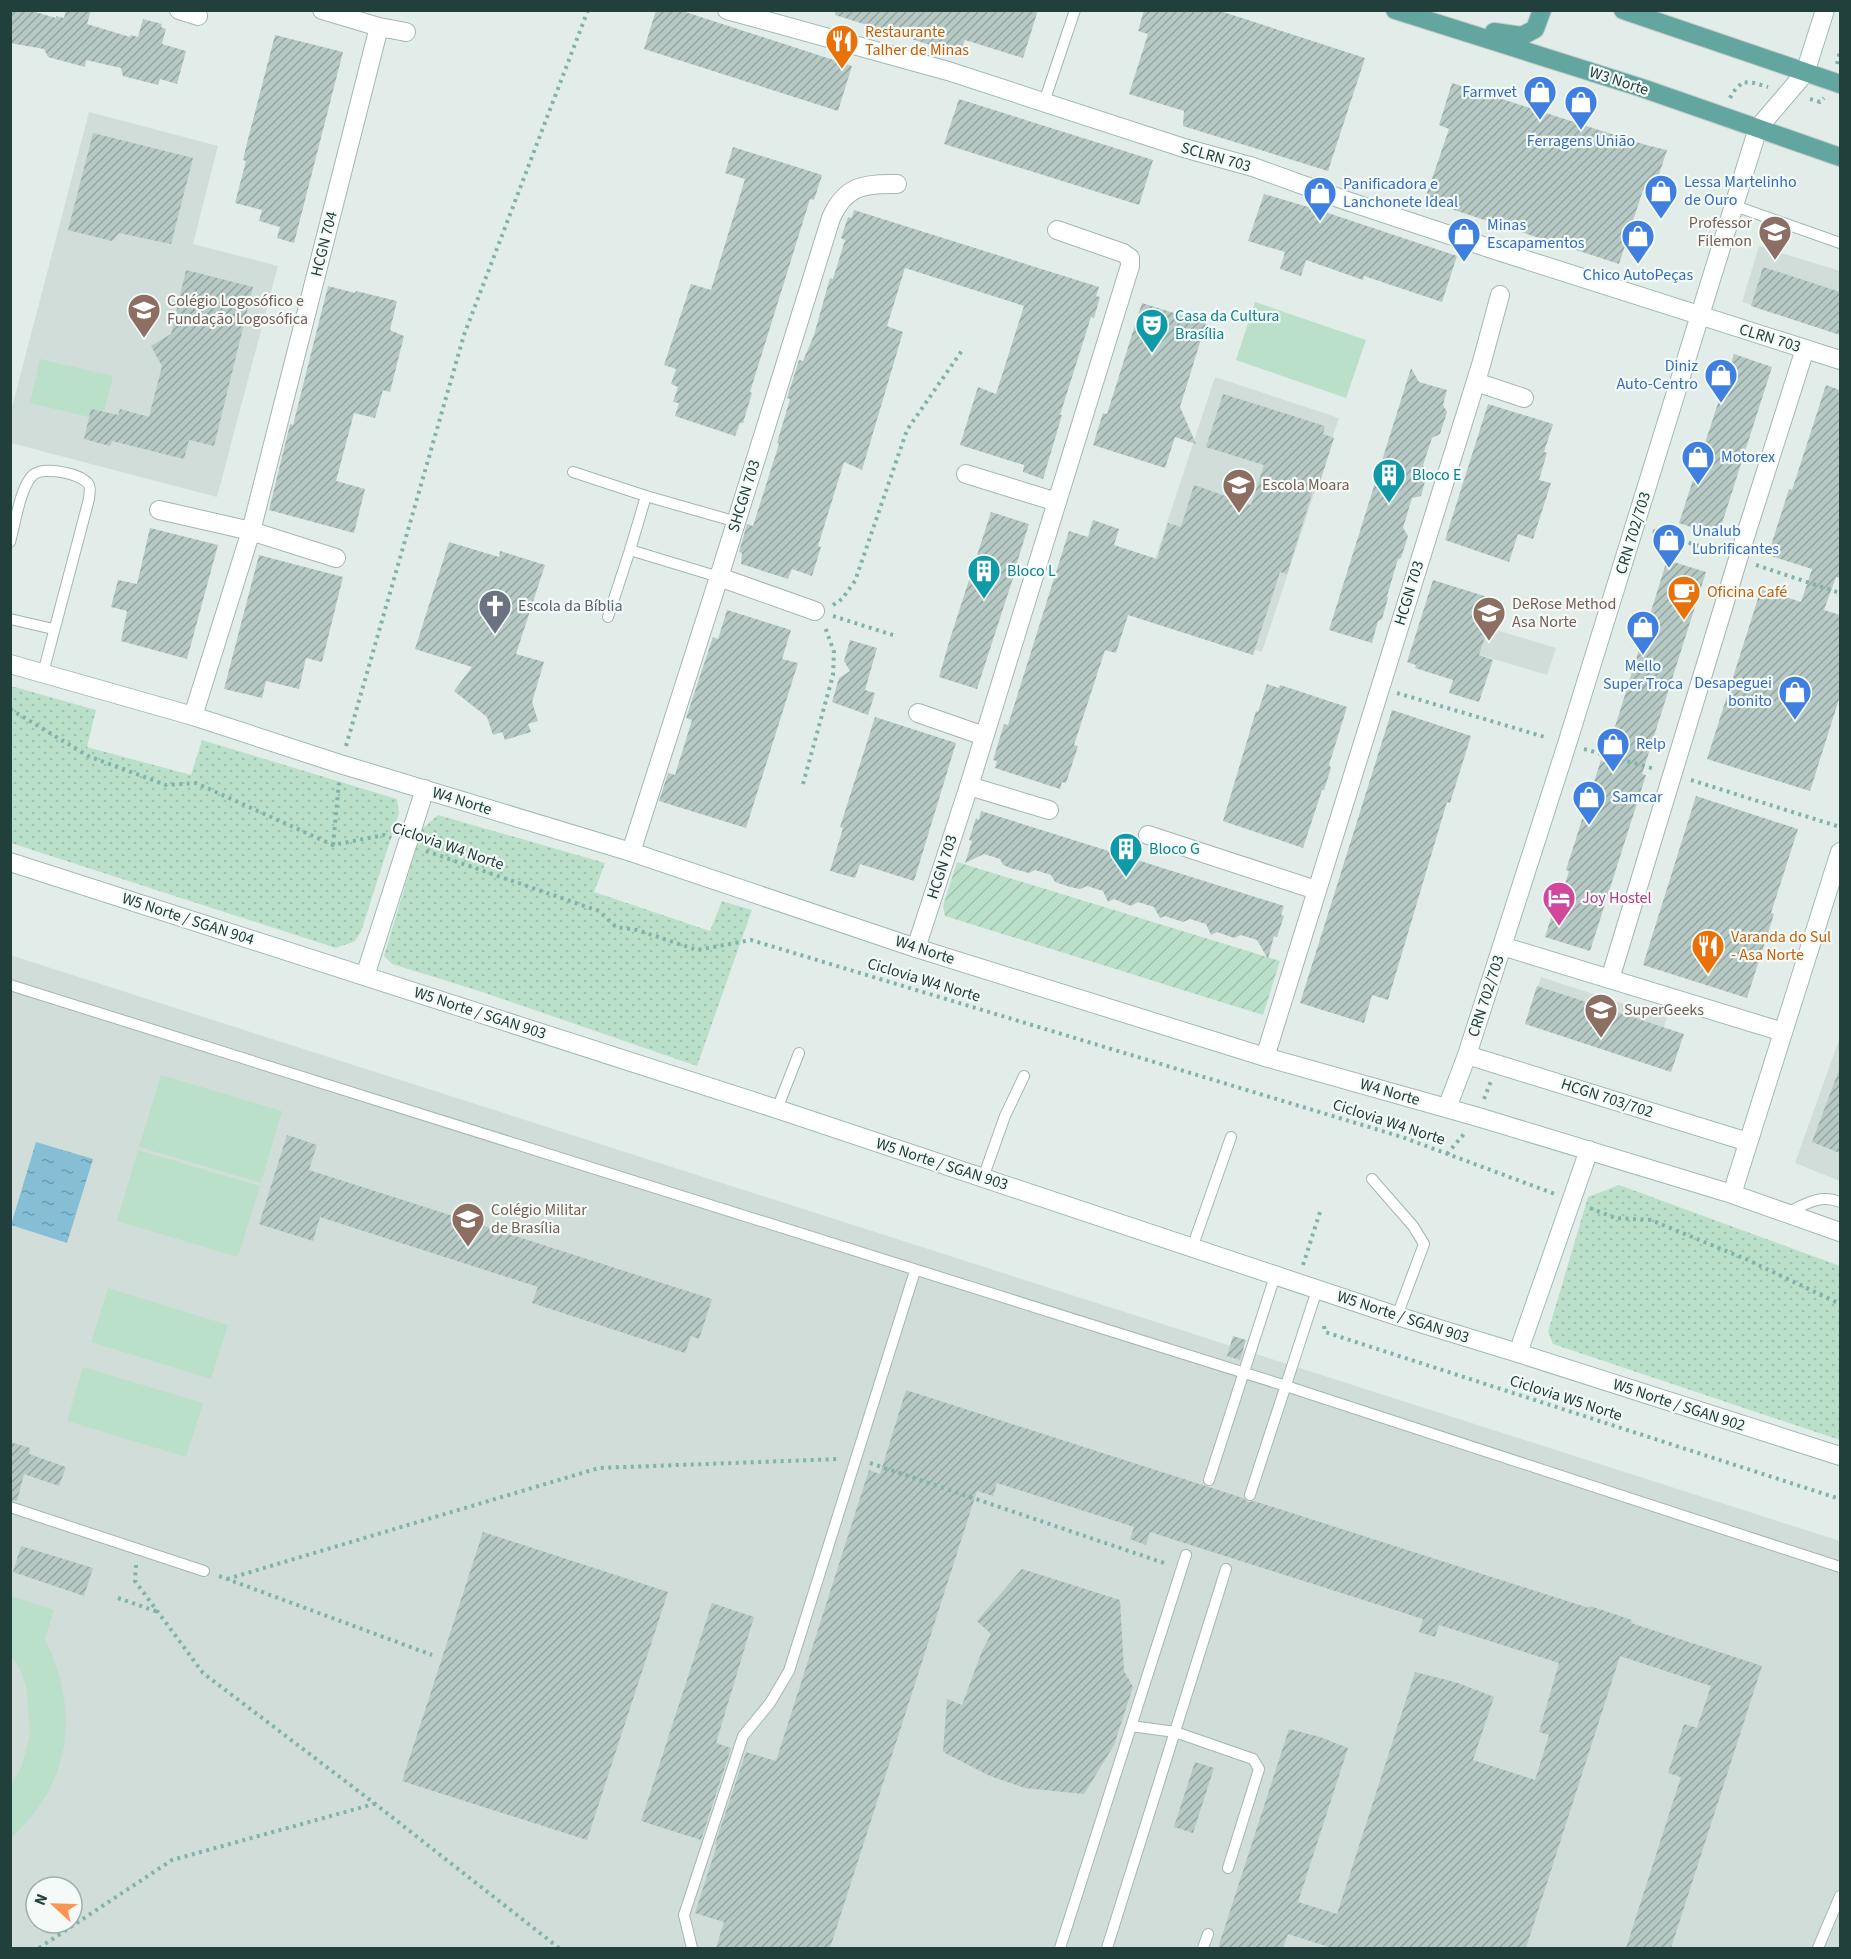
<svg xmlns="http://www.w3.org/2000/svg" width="1851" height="1959" viewBox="0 0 1851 1959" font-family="'Source Sans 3',sans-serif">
  <defs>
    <pattern id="grass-dots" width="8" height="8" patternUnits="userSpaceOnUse" patternTransform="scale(1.5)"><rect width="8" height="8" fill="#bae0ca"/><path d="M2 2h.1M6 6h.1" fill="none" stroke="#a0c1ae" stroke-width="1.8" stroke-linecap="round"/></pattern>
    <pattern id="garden-furrows" width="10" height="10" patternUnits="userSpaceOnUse" patternTransform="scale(1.5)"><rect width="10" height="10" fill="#bae0ca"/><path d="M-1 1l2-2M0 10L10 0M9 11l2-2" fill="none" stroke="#a0c1ae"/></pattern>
    <pattern id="water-ripples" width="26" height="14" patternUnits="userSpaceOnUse" patternTransform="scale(1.5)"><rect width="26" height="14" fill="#86bed6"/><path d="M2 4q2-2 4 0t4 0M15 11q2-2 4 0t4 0" fill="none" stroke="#6d9caf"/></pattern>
    <pattern id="building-hatch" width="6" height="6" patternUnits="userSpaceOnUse" patternTransform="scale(1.5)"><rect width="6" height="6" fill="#b7c9c4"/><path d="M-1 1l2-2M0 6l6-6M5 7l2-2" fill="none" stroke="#94a5a0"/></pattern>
  </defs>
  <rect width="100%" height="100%" fill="#e2edea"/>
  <path fill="#d0ddd9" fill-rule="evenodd" d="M89,112L218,146L193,244L278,266L217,497L11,443V411Z
    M1759,246L1840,271V333L1742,302Z
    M1215,377L1339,418L1262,652L1138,611Z
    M1430,610L1556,648L1547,675L1421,637Z
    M10,955L1840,1541V1948H11ZM36,1887H72V1923H36Z
    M1541,977L1667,1018L1652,1063L1526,1022Z
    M1840,1037V1181L1795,1163Z"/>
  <path fill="url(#grass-dots)" d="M11,686L96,710L87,747L191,775L202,740L397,799L399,813L361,932L355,941L336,948L11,843Z
    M438,815L605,863L594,892L710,931L722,901L752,910L697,1066L479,991L392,964L384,956L422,829Z
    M1619,1185L1840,1266V1440L1553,1344L1548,1332L1588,1197Z"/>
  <path fill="url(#garden-furrows)" d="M957,862L1280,961L1263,1015L945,916L943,906Z"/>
  <path fill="#bae0ca" d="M1255,302L1366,340L1346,398L1236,360Z
    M40,359L113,376L102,420L30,403Z
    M161,1075L282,1111L261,1183L139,1147Z
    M138,1150L260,1186L238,1257L117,1221Z
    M108,1288L228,1325L211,1379L91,1342Z
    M83,1367L203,1403L186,1457L67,1421Z
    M11,1596L54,1610L45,1639C81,1712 71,1784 11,1838V1786L22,1765L30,1735L27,1691L22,1673L11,1655Z"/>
  <path fill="url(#water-ripples)" d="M36,1142L93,1159L67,1243L11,1225Z"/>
  <path fill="url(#building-hatch)" d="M10,10H29L56,18V16L64,18L66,10H91L87,24L130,37L131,35L138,37L143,19L162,24L161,27L166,29L162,44L186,51L177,84L160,79L158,85L123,76L121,68L86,60L85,67L48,57L44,49L10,43Z
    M656,10H679L852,66L838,111L644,49Z
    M835,10H1038L1023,58L965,40L959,54L835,15Z
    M1144,10H1217L1365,58L1328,171L1183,126L1184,111L1129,94L1148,34L1138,31Z
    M275,35L343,52L294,243L277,238L280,227L259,221L262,210L235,203L246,161L243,160L247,143Z
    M1452,83L1646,145L1667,150L1653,193L1643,190L1619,264L1445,207V209L1424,202L1449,129L1439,125Z
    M959,99L1153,160L1139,205L944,144Z
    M93,133L193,158L171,244L119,233L112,241L68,230Z
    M733,147L822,175L814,200L810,199L750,392L752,393L743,423H740L735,436L675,416L679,403L673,402L678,387L671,384L676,369L664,365L691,284L711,290L745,179L725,173Z
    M1264,194L1322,211L1457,256L1442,302L1364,276L1363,280L1306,260L1301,276L1280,269L1285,252L1248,241Z
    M854,210L1099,287L1096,296L1100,297L1094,318L1091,317L1060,415H1062L1043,479L1023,472L1024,465L960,445L978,387L996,394L1024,306L905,268L887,326L903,332L862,470L844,462L818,546L821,547L812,576L792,569L788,579L741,564L742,553L739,552L747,524L753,526L779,444L777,443L790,399L787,398L799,360L803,361L814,335L830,278L833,279L845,240L841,238L848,217L852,218Z
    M1763,267L1840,292V335L1751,306Z
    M186,270L253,287L214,446L189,440L184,459L112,441L110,446L84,439L91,409L118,415L120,409L149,417L162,366L151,346L171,334Z
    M328,286L355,293L356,291L397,301L390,330L404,336L390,392L383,390L375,418L354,413L336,481L365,489L354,533L269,510L290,424L293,425Z
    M1142,303L1206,323L1180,407L1196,444L1175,437L1165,468L1093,445L1103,413L1107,414Z
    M1734,354L1772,367L1718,536L1679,523Z
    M1411,368L1419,382L1447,390L1443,405L1447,412L1440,434L1432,438L1423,465L1427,474L1421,496L1412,498L1403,528L1408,536L1401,558L1398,559L1387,596L1388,598L1382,619L1378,621L1372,643L1329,630Z
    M1826,385L1840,390V578L1836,577L1824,610L1840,615V696L1810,791L1707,759L1761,589L1801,602L1812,569L1768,555L1789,489L1792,490Z
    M1223,394L1325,426L1323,434L1334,438L1319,485L1315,484L1287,574L1280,572L1253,655L1128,615L1116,653L1105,650L1074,745L1078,746L1066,783L1062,782L1060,789L995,768L997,761L993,760L1004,724L1008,725L1069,531L1088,537L1093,520L1119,529L1114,545L1157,559L1168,523L1181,527L1194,485L1251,505L1264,465L1206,447Z
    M1488,404L1553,424L1544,452L1547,453L1539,480L1551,483L1533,539L1518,534L1509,562L1445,540Z
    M991,512L1029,524L1014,572H1015L977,689L939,677L949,642Z
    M150,528L218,545L187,659L121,641L127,611L111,607L118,580L137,584Z
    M449,542L499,557L500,551L545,565L516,654L544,662L532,702L538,721L528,724L531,732L505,740L502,732L493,735L487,717L454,691L472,667L415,649Z
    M259,555L343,577L322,662L306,658L299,689L266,681L262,698L224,689Z
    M1667,560L1706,572L1642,774L1646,775L1590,951L1545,937L1556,902L1559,903L1569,871L1566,870L1601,760L1604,762Z
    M1433,580L1497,600L1479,655L1493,660L1479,702L1449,693L1453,680L1415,668L1416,665L1407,662Z
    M727,610L791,630L782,659L798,663L746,828L659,801L668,773L675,775L692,720L686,718L713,637L718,639Z
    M850,640L877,648L865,690L875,693L868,715L832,702L839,678L850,671L844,661Z
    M1267,684L1279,688L1280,685L1347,707L1329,765L1331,768L1324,790H1322L1303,848L1223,821L1256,711L1258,712Z
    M1392,710L1471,736L1450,803L1447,802L1388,1000L1372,995L1364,1023L1300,1003Z
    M875,717L956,743L914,881L860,864L855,878L830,871L843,828L840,827Z
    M1696,796L1798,829L1771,913L1774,914L1747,998L1643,965Z
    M981,811L1284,906L1281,915L1284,916L1277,937L1274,936L1268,959L1257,940L1241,935L1234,938L1217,932L1211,935L1206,924L1190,919L1183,922L1165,916L1160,918L1154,907L1138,902L1131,906L1114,899L1108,902L1103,891L1087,886L1080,889L1070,887L1055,882L1051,875L1035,870L1029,873L1010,868L1003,865L1000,859L984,854L965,863L972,841L969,840L976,818L979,820Z
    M1537,986L1684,1034L1671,1072L1525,1024Z
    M1839,1070H1840V1153L1812,1142Z
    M287,1135L317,1145L309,1170L712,1299L699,1339L691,1336L685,1353L532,1303L538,1287L320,1217L313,1241L259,1224Z
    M1233,1336L1246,1340L1240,1360L1227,1356Z
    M906,1390L1243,1498L1248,1502L1254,1501L1589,1608L1590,1606L1632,1620L1631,1623L1762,1666L1671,1948H1626L1681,1777L1668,1773L1684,1724L1697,1728L1711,1686L1620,1656L1526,1948H1332L1288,1934L1283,1948H1218L1289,1729L1320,1737L1348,1748L1298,1902L1337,1914L1415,1672L1458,1683L1494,1697L1473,1760L1535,1780L1549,1735L1539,1732L1559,1663L1439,1625L1435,1637L1419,1632L1423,1619L1150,1532L1146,1545L1130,1539L1134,1527L997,1483L993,1496L977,1491L830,1948H716L724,1922L695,1913L717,1845L715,1844L746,1752L776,1761L869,1470L880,1474Z
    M10,1442L30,1448L29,1454L66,1467L59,1486L24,1474L17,1501L10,1500Z
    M483,1532L668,1592L587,1840L402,1781Z
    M21,1546L93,1568L84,1596L13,1572Z
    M1022,1569L1120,1600L1124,1671L1133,1687L1114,1745L1084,1794L1025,1788L990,1776L943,1752L947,1699L962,1705L982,1651L991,1634L977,1621Z
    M712,1603L754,1617L716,1743L731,1748L701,1840L641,1821Z
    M1195,1762L1214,1768L1193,1833L1174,1827Z"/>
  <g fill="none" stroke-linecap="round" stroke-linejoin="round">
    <g stroke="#a4b6b2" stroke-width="12">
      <path id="lane" d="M1044,102L1075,10
        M1735,206L1840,243
        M573,472L646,496L630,550L719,577
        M646,496L737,522
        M10,542C15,525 20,487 33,475C43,466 82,473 89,485C91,489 89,494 89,499L43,673
        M608,617L630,550
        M10,619L53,629
        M10,985L1286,1386L1840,1567
        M777,1109L799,1053
        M983,1178L1005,1116L1024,1076
        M1372,1179L1413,1226L1424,1244L1397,1316
        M1787,1213C1805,1204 1820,1194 1840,1202
        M1192,1248L1231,1137
        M1209,1480L1275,1276
        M1250,1495L1317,1290
        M10,1507L204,1571
        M1131,1726L1175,1732L1253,1759L1259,1769L1228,1868
        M692,1948L684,1915L743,1736L770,1703L789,1671L915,1271
        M1060,1948L1186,1555
        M1107,1948L1226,1569
        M1203,1948L1208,1934
        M1818,1948L1840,1896"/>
    </g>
    <g stroke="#a4b6b2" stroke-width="20">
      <path id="street" d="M179,10L198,16
        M379,27L406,32
        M1476,382L1524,398
        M966,474L1057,502
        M159,510L251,531L336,558
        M719,577L815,611
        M918,713L984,736
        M193,716L251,531L379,27L322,10
        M969,786L1049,810
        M1148,835L1316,890
        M631,852L719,577L831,218C845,186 864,183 897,184
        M916,948L969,786L1130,266V258L1123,253L1057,230
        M1610,979L1738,559L1805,349
        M1265,1057L1481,365L1500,295"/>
    </g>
    <g stroke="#a0bab4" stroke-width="20">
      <path id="secondary" d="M727,10L948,71L1184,148L1253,167L1347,201L1498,251L1840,360
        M10,664L193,716L340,764L631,852L916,948L1265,1057L1478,1117L1732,1194L1840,1232
        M10,862L777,1109L1397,1316L1518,1353L1840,1456
        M1502,946L1783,1032
        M365,976L425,789
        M1467,1055L1748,1142
        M1447,1108L1467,1055L1567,744L1758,128L1805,73L1825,10
        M1732,1194L1840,852
        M1518,1353L1589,1150"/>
    </g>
    <g stroke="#c1cac8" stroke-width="20">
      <path id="primary" d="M1395,10L1642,88L1840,157
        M1623,10L1840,84
        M1494,32L1522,36L1535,29L1542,10"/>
    </g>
    <path stroke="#80b3ab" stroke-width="4" stroke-dasharray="3 4.5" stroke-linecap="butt" d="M1837,64L1840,51
      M1730,98L1733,92L1743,82L1754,83L1768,87
      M1810,99L1820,102L1824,98
      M1653,531L1720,553
      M1756,565L1840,593
      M833,605L842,599L855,581L907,430L963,349
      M833,616L896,636
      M1397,693L1548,738
      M10,709L88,756L166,785L196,783L333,845L384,835L391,838
      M346,746L464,335L588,10
      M1584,749L1655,769
      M1691,780L1840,827
      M803,784L833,675L834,652L825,627
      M333,845L339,783
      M426,851L599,911L616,927L637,930L697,950L751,940L1402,1137L1555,1194
      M1484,1099L1491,1081
      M1447,1154L1464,1134
      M1590,1208L1615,1218L1651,1220L1748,1260L1840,1304
      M1303,1265L1320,1212
      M1324,1326L1325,1332L1840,1499
      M870,1463L1167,1564
      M136,1565L135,1581L203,1673L374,1803L559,1948
      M219,1576L432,1655
      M227,1579L599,1468L839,1459
      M118,1598L158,1612
      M39,1948L172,1860L374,1804"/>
    <use href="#lane" stroke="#fff" stroke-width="10"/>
    <use href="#street" stroke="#fff" stroke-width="18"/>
    <use href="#secondary" stroke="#fff" stroke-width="18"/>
    <use href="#primary" stroke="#63a69f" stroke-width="18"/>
  </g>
  <defs>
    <g id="restaurant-pin" transform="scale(1.725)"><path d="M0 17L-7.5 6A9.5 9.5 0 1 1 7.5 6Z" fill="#e8710a" stroke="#f3faf7"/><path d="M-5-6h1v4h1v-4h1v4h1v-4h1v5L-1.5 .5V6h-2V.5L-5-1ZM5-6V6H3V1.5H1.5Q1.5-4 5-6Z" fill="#fff"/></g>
    <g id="shop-pin" transform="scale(1.725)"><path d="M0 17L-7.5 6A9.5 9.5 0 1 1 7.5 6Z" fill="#3f7fe0" stroke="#f3faf7"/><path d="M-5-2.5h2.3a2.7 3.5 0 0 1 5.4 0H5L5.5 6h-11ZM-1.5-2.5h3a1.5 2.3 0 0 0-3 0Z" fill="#fff"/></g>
    <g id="school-pin" transform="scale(1.725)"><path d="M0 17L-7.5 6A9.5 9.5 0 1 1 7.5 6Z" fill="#8d6e63" stroke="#f3faf7"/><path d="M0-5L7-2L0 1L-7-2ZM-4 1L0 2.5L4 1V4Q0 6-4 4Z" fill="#fff"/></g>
    <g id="theatre-pin" transform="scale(1.725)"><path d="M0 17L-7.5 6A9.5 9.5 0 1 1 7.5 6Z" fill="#0f9aa8" stroke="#f3faf7"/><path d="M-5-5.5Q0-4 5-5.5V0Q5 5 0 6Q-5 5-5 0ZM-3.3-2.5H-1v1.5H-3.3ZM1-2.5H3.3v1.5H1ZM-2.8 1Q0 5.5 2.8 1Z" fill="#fff"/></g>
    <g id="building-pin" transform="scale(1.725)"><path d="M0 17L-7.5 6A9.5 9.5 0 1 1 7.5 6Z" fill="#0f9aa8" stroke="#f3faf7"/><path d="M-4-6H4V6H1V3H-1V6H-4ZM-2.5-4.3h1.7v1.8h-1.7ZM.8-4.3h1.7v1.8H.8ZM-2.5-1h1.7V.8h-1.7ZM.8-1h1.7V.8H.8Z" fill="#fff"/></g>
    <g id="cafe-pin" transform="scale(1.725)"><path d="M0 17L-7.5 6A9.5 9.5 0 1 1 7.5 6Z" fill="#e8710a" stroke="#f3faf7"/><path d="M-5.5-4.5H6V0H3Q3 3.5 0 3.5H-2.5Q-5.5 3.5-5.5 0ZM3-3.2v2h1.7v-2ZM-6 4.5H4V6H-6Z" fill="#fff"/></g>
    <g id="church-pin" transform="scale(1.725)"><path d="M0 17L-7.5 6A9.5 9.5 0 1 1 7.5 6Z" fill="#6b7280" stroke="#f3faf7"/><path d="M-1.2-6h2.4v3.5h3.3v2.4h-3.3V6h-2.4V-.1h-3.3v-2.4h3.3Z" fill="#fff"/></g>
    <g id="university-pin" transform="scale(1.725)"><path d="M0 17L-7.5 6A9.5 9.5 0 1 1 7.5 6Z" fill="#8d6e63" stroke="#f3faf7"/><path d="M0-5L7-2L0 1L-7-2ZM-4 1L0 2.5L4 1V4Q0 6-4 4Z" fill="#fff"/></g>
    <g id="hotel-pin" transform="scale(1.725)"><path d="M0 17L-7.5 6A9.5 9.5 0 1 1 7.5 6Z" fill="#d1479c" stroke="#f3faf7"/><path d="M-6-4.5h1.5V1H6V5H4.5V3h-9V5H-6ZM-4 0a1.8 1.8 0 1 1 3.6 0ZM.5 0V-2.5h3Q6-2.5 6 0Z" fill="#fff"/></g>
  </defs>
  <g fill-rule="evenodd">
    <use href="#restaurant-pin" x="842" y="41"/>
    <use href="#shop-pin" x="1540" y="92"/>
    <use href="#shop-pin" x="1581" y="102"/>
    <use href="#shop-pin" x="1661" y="191"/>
    <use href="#shop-pin" x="1320" y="193"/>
    <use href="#school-pin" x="1775" y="232"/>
    <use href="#shop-pin" x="1464" y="234"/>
    <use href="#shop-pin" x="1638" y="236"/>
    <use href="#school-pin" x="144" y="310"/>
    <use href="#theatre-pin" x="1152" y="325"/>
    <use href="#shop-pin" x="1721" y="375"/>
    <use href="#shop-pin" x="1698" y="457"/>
    <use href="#building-pin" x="1389" y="475"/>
    <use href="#school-pin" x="1239" y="485"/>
    <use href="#shop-pin" x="1669" y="540"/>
    <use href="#building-pin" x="984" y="571"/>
    <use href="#cafe-pin" x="1684" y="592"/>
    <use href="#church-pin" x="495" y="606"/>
    <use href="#university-pin" x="1489" y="613"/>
    <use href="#shop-pin" x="1643" y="627"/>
    <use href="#shop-pin" x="1795" y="692"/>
    <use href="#shop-pin" x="1613" y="744"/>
    <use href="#shop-pin" x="1589" y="797"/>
    <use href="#building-pin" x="1126" y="849"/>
    <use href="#hotel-pin" x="1559" y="898"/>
    <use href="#restaurant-pin" x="1708" y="946"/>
    <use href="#school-pin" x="1601" y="1010"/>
    <use href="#school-pin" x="468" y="1219"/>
  </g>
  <g text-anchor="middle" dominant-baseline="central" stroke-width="4.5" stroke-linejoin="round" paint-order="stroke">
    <g font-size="16" fill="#c56008" stroke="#f3faf7" text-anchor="start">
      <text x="865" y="32">Restaurante<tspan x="865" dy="18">Talher de Minas</tspan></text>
      <text x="1707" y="592">Oficina Café</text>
      <text x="1731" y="937">Varanda do Sul<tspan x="1731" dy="18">- Asa Norte</tspan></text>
    </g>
    <g font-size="16" fill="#21403c" stroke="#f3faf7">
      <text transform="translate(1619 81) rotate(18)">W3 Norte</text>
      <text transform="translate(1216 157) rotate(16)">SCLRN 703</text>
      <text transform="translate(324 244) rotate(-76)">HCGN 704</text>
      <text transform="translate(1770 338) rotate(17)">CLRN 703</text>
      <text transform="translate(744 496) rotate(-73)">SHCGN 703</text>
      <text transform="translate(1633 533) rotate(-73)">CRN 702/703</text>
      <text transform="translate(1409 593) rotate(-73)">HCGN 703</text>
      <text transform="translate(462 801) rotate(17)">W4 Norte</text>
      <text transform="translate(448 846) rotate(19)">Ciclovia W4 Norte</text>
      <text transform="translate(942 867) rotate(-72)">HCGN 703</text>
      <text transform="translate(188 919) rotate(18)">W5 Norte / SGAN 904</text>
      <text transform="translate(925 950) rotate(18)">W4 Norte</text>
      <text transform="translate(924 980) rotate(17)">Ciclovia W4 Norte</text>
      <text transform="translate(1486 996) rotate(-72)">CRN 702/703</text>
      <text transform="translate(480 1013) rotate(18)">W5 Norte / SGAN 903</text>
      <text transform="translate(1390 1092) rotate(16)">W4 Norte</text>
      <text transform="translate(1607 1098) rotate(18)">HCGN 703/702</text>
      <text transform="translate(1389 1122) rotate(18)">Ciclovia W4 Norte</text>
      <text transform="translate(942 1164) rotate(18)">W5 Norte / SGAN 903</text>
      <text transform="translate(1403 1317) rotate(18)">W5 Norte / SGAN 903</text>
      <text transform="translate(1566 1398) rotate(18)">Ciclovia W5 Norte</text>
      <text transform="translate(1679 1405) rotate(18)">W5 Norte / SGAN 902</text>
    </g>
    <g font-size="16" fill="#366cbe" stroke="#f3faf7" text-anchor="start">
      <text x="1517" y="92" text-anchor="end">Farmvet</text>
      <text x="1581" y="141" text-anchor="middle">Ferragens União</text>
      <text x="1684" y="182">Lessa Martelinho<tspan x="1684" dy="18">de Ouro</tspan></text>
      <text x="1343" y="184">Panificadora e<tspan x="1343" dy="18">Lanchonete Ideal</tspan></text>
      <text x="1487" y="225">Minas<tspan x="1487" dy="18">Escapamentos</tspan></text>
      <text x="1638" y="275" text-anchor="middle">Chico AutoPeças</text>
      <text x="1698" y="366" text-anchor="end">Diniz<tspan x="1698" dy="18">Auto-Centro</tspan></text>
      <text x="1721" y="457">Motorex</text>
      <text x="1692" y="531">Unalub<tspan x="1692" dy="18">Lubrificantes</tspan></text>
      <text x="1643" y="666" text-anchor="middle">Mello<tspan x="1643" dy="18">Super Troca</tspan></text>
      <text x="1772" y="683" text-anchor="end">Desapeguei<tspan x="1772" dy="18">bonito</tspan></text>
      <text x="1636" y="744">Relp</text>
      <text x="1612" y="797">Samcar</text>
    </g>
    <g font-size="16" fill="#785e54" stroke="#f3faf7" text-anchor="start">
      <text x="1752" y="223" text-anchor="end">Professor<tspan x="1752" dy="18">Filemon</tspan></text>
      <text x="167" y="301">Colégio Logosófico e<tspan x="167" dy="18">Fundação Logosófica</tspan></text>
      <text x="1262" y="485">Escola Moara</text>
      <text x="1512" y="604">DeRose Method<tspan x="1512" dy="18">Asa Norte</tspan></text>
      <text x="1624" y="1010">SuperGeeks</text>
      <text x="491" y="1210">Colégio Militar<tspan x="491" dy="18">de Brasília</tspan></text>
    </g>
    <g font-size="16" fill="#0d838f" stroke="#f3faf7" text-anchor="start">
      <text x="1175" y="316">Casa da Cultura<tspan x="1175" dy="18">Brasília</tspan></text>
      <text x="1412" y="475">Bloco E</text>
      <text x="1007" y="571">Bloco L</text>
      <text x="1149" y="849">Bloco G</text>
    </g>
    <g font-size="16" fill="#5b616d" stroke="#f3faf7" text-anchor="start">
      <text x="518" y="606">Escola da Bíblia</text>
    </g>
    <g font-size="16" fill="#b23c85" stroke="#f3faf7" text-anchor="start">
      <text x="1582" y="898">Joy Hostel</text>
    </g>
  </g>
  <rect width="1851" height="1959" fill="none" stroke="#21403c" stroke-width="24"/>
  <g transform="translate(54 1905) rotate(292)"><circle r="28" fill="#f3faf7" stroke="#9fb0ac" stroke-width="1.5"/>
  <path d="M0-4.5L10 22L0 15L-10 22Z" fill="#fc9452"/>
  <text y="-9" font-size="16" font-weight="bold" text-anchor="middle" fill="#21403c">N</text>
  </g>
</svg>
